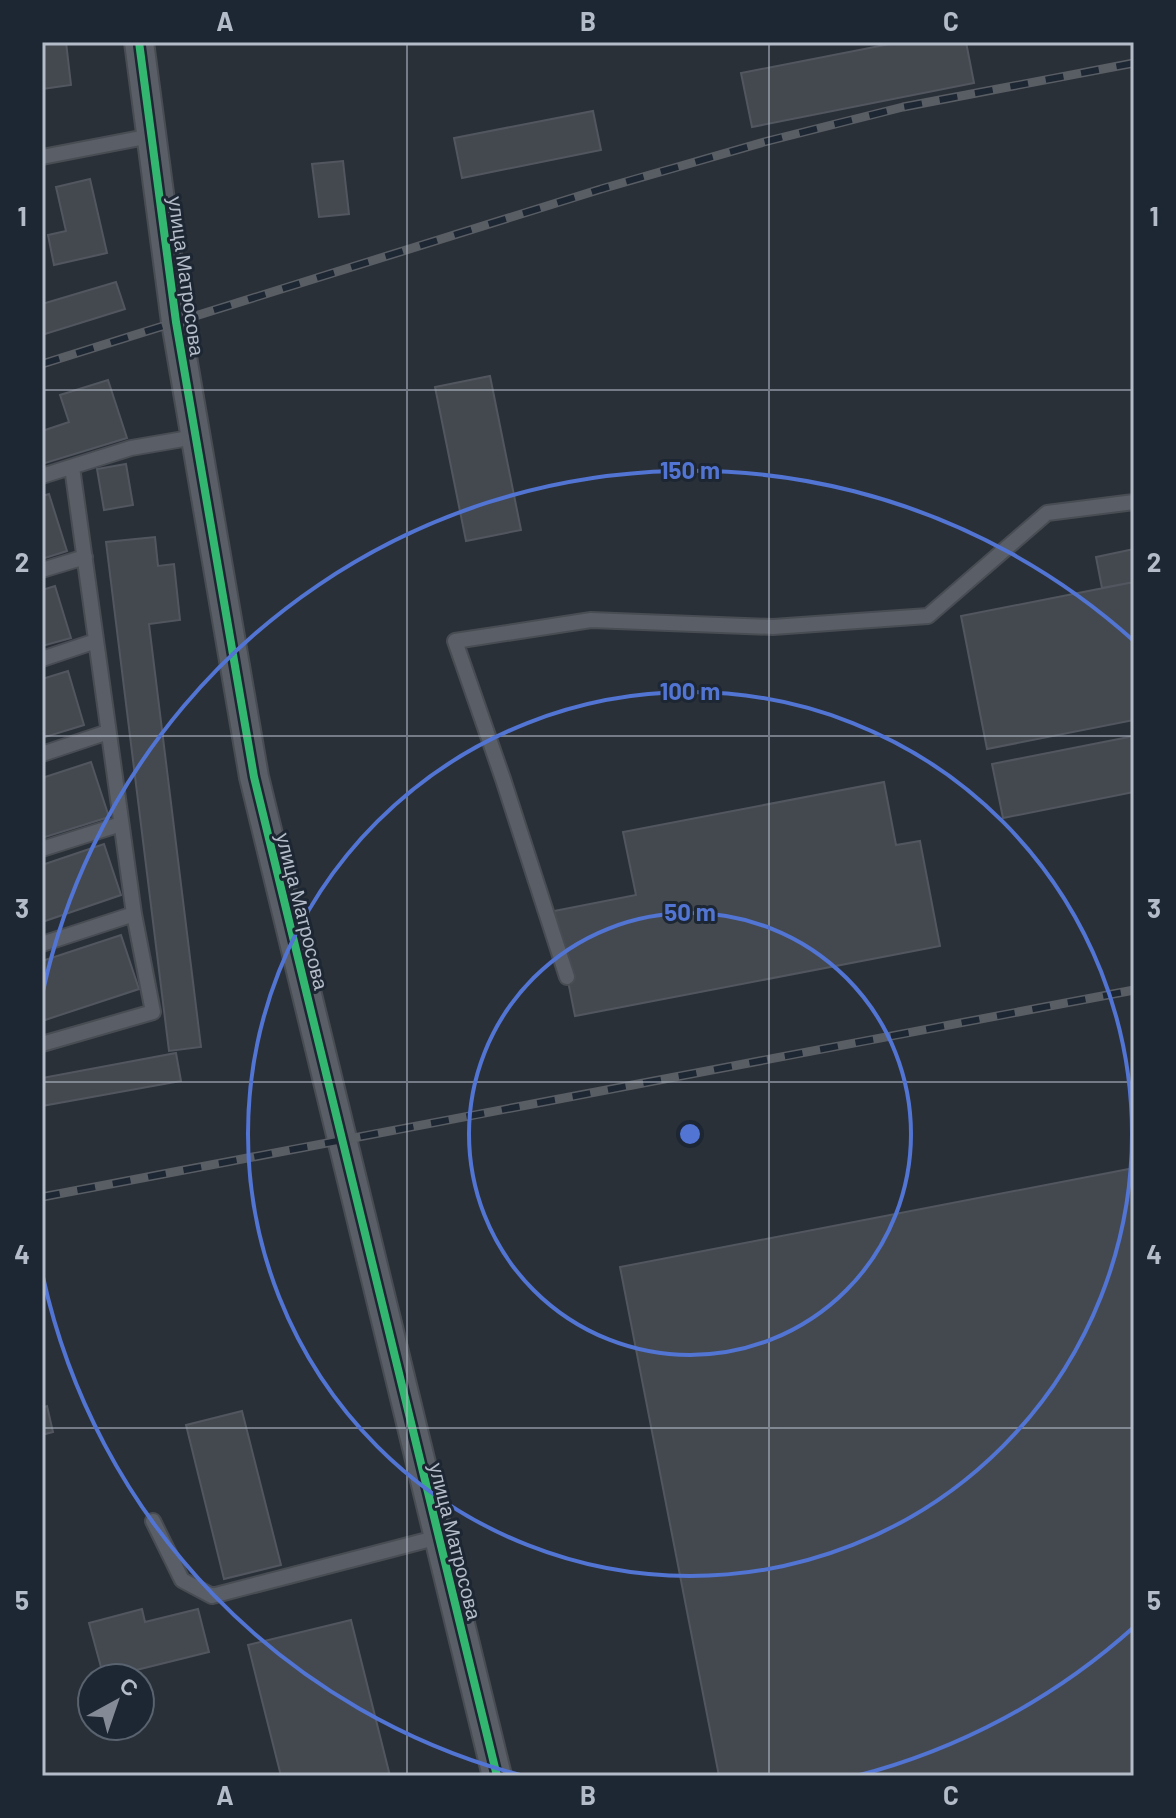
<svg xmlns="http://www.w3.org/2000/svg" width="1176" height="1818" viewBox="0 0 1176 1818" font-family="Barlow,sans-serif">
  <rect width="100%" height="100%" fill="#2a3038"/>
  <path fill="#444950" stroke="#52575f" stroke-width="2" d="M42,42H66L71,85L42,89Z
    M900,42H966L974,83L752,127L741,73Z
    M593,111L601,150L462,178L454,138Z
    M343,161L349,214L319,217L312,164Z
    M90,179L107,253L54,265L48,235L66,231L56,187Z
    M116,282L125,309L42,335V304Z
    M490,376L521,530L466,541L435,387Z
    M108,380L127,438L42,464V431L69,422L60,395Z
    M126,464L133,505L104,510L97,469Z
    M49,494L67,551L42,559V496Z
    M155,537L158,566L174,564L180,620L149,624L201,1047L169,1051L106,542Z
    M1134,549V582L1102,588L1096,557Z
    M1134,582V720L987,749L961,616Z
    M55,586L71,638L42,646V590Z
    M68,671L84,725L42,738V679Z
    M1134,736V792L1003,818L992,764Z
    M91,762L109,817L42,838V778Z
    M884,782L896,845L920,841L940,946L575,1016L554,911L636,895L623,832Z
    M104,844L121,895L42,922V865Z
    M121,935L139,989L42,1021V961Z
    M176,1053L181,1081L42,1106V1078Z
    M1134,1168V1776H719L620,1267Z
    M47,1406L53,1432L42,1435V1408Z
    M242,1411L281,1565L224,1579L186,1425Z
    M142,1609L145,1622L198,1609L209,1652L104,1678L89,1623Z
    M351,1620L390,1776H281L248,1645Z"/>
  <g fill="none" stroke-linecap="round" stroke-linejoin="round">
    <g stroke="#484c53" stroke-width="18">
      <path id="service" d="M42,157L151,136
        M42,476L131,448L195,437
        M42,570L85,557
        M42,659L96,641
        M42,754L108,732
        M42,849L121,824
        M42,944L134,914
        M567,977L503,779L455,641L591,620L773,627L928,616L1047,513L1134,502
        M42,1044L153,1012L134,914L72,467
        M153,1521L182,1580L212,1596L439,1537"/>
    </g>
    <g stroke="#484c53" stroke-width="32">
      <path id="minor" d="M139,42L176,322L254,777L497,1776"/>
    </g>
    <use href="#service" stroke="#5a5e66" stroke-width="14"/>
    <use href="#minor" stroke="#5a5e66" stroke-width="28"/>
    <g stroke="#595d64" stroke-width="9">
      <path id="rail" d="M42,364L601,189L764,142L903,107L1134,63
        M42,1197L1134,990"/>
    </g>
    <use href="#rail" stroke="#1d2633" stroke-width="6" stroke-dasharray="18" stroke-linecap="butt"/>
    <g stroke="#1d2633" stroke-width="13">
      <path id="cycleway" d="M139,42L176,322L254,777L497,1776"/>
    </g>
    <use href="#cycleway" stroke="#33b770" stroke-width="8"/>
  </g>
  <path fill="none" stroke="#b4bcc9" stroke-width="2" stroke-opacity="0.55" d="M407,42V1776M769,42V1776M42,390H1134M42,736H1134M42,1082H1134M42,1428H1134"/>
  <g fill="none" stroke="#5274d3" stroke-width="4">
    <circle cx="690" cy="1134" r="221"/>
    <circle cx="690" cy="1134" r="442"/>
    <path d="M1134 1627A663 663 0 0 1 856 1776M524 1776A663 663 0 0 1 43 1277M43 991A663 663 0 0 1 1134 641"/>
  </g>
  <g text-anchor="middle" dominant-baseline="central" stroke-width="6" stroke-linejoin="round" paint-order="stroke">
    <g font-size="20" fill="#b4bcc9" stroke="#1d2633">
      <text transform="translate(187 276) rotate(82)">улица Матросова</text>
      <text transform="translate(303 911) rotate(76)">улица Матросова</text>
      <text transform="translate(456 1541) rotate(76)">улица Матросова</text>
    </g>
  </g>
  <circle cx="690" cy="1134" r="12" fill="#5274d3" stroke="#1d2633" stroke-width="4"/>
  <g font-size="24" text-anchor="middle" font-weight="bold" fill="#5274d3" stroke="#1d2633" stroke-width="6" stroke-linejoin="round" paint-order="stroke">
    <text x="690" y="479">150 m</text>
    <text x="690" y="700">100 m</text>
    <text x="690" y="921">50 m</text>
  </g>
  <rect width="1176" height="1818" fill="none" stroke="#1d2633" stroke-width="88"/>
  <g transform="translate(116 1702) rotate(40)"><circle r="38" fill="#1d2633" stroke="#59626f" stroke-width="2"/>
  <path d="M0-6L14 30L0 20L-14 30Z" fill="#848b96"/>
  <text y="-12" font-size="22" font-weight="bold" text-anchor="middle" fill="#b4bcc9">С</text>
  </g>
  <rect x="44" y="44" width="1088" height="1730" fill="none" stroke="#b4bcc9" stroke-width="3"/>
  <g font-size="26" text-anchor="middle" font-weight="bold" fill="#b4bcc9">
    <text x="225" y="31">A</text>
    <text x="588" y="31">B</text>
    <text x="951" y="31">C</text>
    <text x="22" y="226">1</text>
    <text x="1154" y="226">1</text>
    <text x="22" y="572">2</text>
    <text x="1154" y="572">2</text>
    <text x="22" y="918">3</text>
    <text x="1154" y="918">3</text>
    <text x="22" y="1264">4</text>
    <text x="1154" y="1264">4</text>
    <text x="22" y="1610">5</text>
    <text x="1154" y="1610">5</text>
    <text x="225" y="1805">A</text>
    <text x="588" y="1805">B</text>
    <text x="951" y="1805">C</text>
  </g>
</svg>
